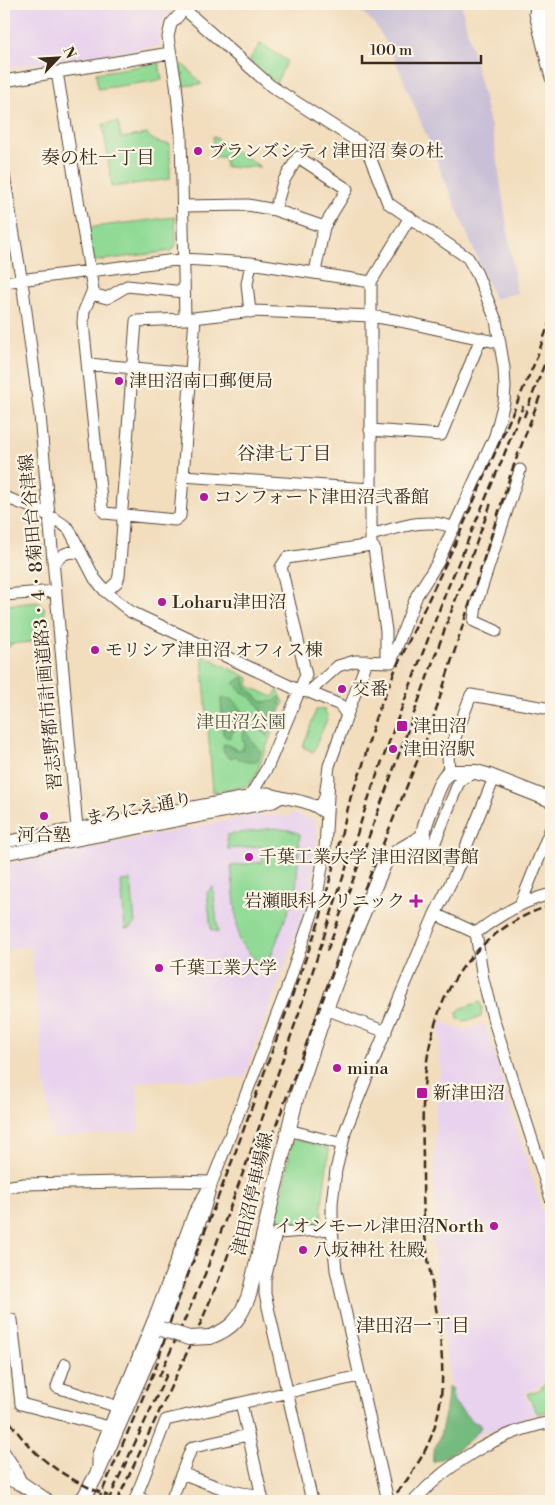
<svg xmlns="http://www.w3.org/2000/svg" width="555" height="1505" viewBox="0 0 555 1505" font-family="'Libre Bodoni','Noto Serif JP',serif">
  <rect width="100%" height="100%" fill="#fcf5e5"/>
  <filter id="ink" filterUnits="userSpaceOnUse"><feTurbulence type="fractalNoise" baseFrequency=".02" numOctaves="2"/><feDisplacementMap in="SourceGraphic" scale="10" xChannelSelector="R" yChannelSelector="G"/><feConvolveMatrix kernelMatrix="1 2 1 2 8 2 1 2 1" color-interpolation-filters="sRGB"/></filter>
  <filter id="wash" filterUnits="userSpaceOnUse"><feTurbulence type="fractalNoise" baseFrequency=".0096" numOctaves="4" result="noise"/><feDisplacementMap in="SourceGraphic" scale="20" xChannelSelector="R" yChannelSelector="G"/><feGaussianBlur stdDeviation="1.12" result="paint"/><feColorMatrix in="noise" values="0 0 0 0 0 0 0 0 0 0 0 0 0 0 0 0 0 1.4 0 .05"/><feComposite in="paint" operator="in"/></filter>
  <g filter="url(#wash)">
    <rect width="100%" height="100%" fill="#f2ddbd"/>
    <path fill="#e8d2ee" d="M4,4H174L160,26V46L6,68L4,67Z
      M291,813L313,820L318,832L310,897L244,1077L137,1082L139,1131L51,1138L31,946L5,950L4,952V865L261,814L262,816L276,815L289,818Z
      M441,1020L453,1027L465,1030L485,1024L551,1239V1376L537,1388L525,1393L528,1402L535,1409L537,1414L482,1433L453,1449L452,1395L432,1240L438,1234L434,1184L437,1088L441,1068L439,1052Z"/>
    <path fill="#c9bfd7" d="M354,4H461L494,140L517,293L494,299L391,50L373,22Z"/>
    <path fill="#90da95" stroke="#66825a" d="M261,43L287,61L276,83L249,60Z
      M159,63L162,80L98,89L96,73Z
      M183,64L202,84L182,86L180,70Z
      M118,122L121,138L147,134C154,142 159,143 170,144V179L112,187L103,124Z
      M213,136L261,167H225V157H214Z
      M175,217L176,245L171,251L96,261L90,255L85,228Z
      M39,602L44,607L47,637L32,638V642L10,644V647H4V605Z
      M202,655L249,678L248,686L273,697L278,690L284,702L254,779L246,786L213,792Z
      M323,708L328,717L313,752L303,747L316,710Z
      M274,828L289,830L300,834L296,891L265,971L239,941L231,866L263,862L261,846L228,849L227,835Z
      M131,880L135,923L130,928L125,929L121,881Z
      M213,887L218,932L212,930L211,928L207,893L209,890Z
      M480,1002L482,1007L481,1017L464,1021L458,1019L457,1012L462,1008Z
      M296,1140L327,1148L329,1150L322,1204V1227L275,1229L292,1142Z
      M551,1377V1410L538,1414L527,1394L539,1390Z"/>
    <path fill="#74ba7e" stroke="#58724e" d="M241,678H245L246,687L262,702L275,701L278,697L281,698L279,709L267,737L260,728L258,715L261,714C261,698 241,696 234,683Z
      M221,698C234,697 243,707 245,719L239,723L230,737H226L223,734Z
      M246,728L250,739L261,751L257,762C249,762 242,763 236,756L230,758C225,755 223,751 223,745L226,744L237,750L243,749L244,744L242,737Z
      M448,1387L451,1388L454,1402L472,1421L479,1424L481,1427C473,1440 447,1458 433,1462C431,1450 437,1447 440,1435C444,1419 448,1404 448,1387Z"/>
  </g>
  <g filter="url(#ink)">
    <g fill="none" stroke-linecap="round" stroke-linejoin="round">
      <g stroke="#564536" stroke-width="13">
        <path id="minor" d="M184,4L180,14L171,24L168,37L176,84L181,134L185,319
          M536,4L535,14L551,78
          M183,8L271,86L366,147L388,203L468,258L477,274L496,320L504,368L505,387L504,402L495,436L438,562L417,595L391,662L355,661L338,666L309,692
          M57,72L93,290L84,311L83,323L102,508L105,513L175,520L180,516L195,318
          M4,81L170,53
          M4,175L23,289L40,415L78,839
          M183,206L248,205L275,210L324,227
          M275,210L283,182L298,157L347,189L324,227L315,272
          M4,282L183,259L251,263L371,282
          M92,294L107,298L127,286L184,292
          M250,312L247,284L251,263
          M88,364L191,373
          M370,430L441,435L481,338
          M183,476L370,489
          M4,497C26,505 50,513 69,529L95,579L106,592L131,612L300,691L309,692L340,705L347,715L329,766L325,797L322,804L316,806
          M371,535C397,528 429,516 454,528
          M54,564C62,553 69,550 82,554
          M106,592L117,582L119,576L123,524L122,509L136,321L185,319L253,311L371,316L400,321L500,343
          M4,595L56,591
          M496,631L474,621L476,605L520,470
          M386,662V631L374,548L371,545V282L410,217
          M347,715L367,661
          M449,772L448,756L471,695L551,709
          M250,796L267,768L306,675L281,567L287,558L371,545
          M4,842L268,793C285,800 308,799 322,811
          M4,854L253,806L273,802L280,798
          M438,855L435,846V842L458,784L463,778L475,773
          M521,903L551,828
          M435,914L476,933L483,979L493,1018L551,1199
          M476,933C499,915 522,901 551,894
          M326,1009L386,1032
          M288,1130L342,1144
          M4,1187L24,1184L172,1181L212,1182L194,1213L157,1311L98,1454V1468
          M12,1320L21,1404L109,1427
          M161,1329L203,1214L212,1182L286,991L316,902L325,849L329,778
          M65,1364L57,1387L118,1407
          M241,1403L263,1501
          M4,1452L15,1469L22,1484
          M182,1473C209,1484 232,1494 261,1495
          M148,1501L136,1497L166,1420L359,1376
          M171,1501L191,1449L194,1447L248,1435
          M312,1501L265,1294V1279L276,1234L277,1233L332,1229
          M388,1501L336,1270L332,1229V1203L336,1170L346,1129L390,1020L435,914L455,874L494,778
          M414,1501C449,1462 499,1432 551,1422"/>
      </g>
      <g stroke="#564536" stroke-width="16">
        <path id="major" d="M542,4L551,40
          M459,863C418,847 417,844 433,803C437,793 440,780 449,772H476L487,775L551,800
          M210,1337C233,1328 240,1319 249,1295L296,1099L326,1009L349,946L385,862L398,851L422,837
          M4,1476L22,1484L47,1501
          M80,1501L85,1496L98,1472L161,1329"/>
      </g>
      <use href="#minor" stroke="#fff" stroke-width="11"/>
      <use href="#major" stroke="#fff" stroke-width="14"/>
      <path stroke="#3b2a1e" stroke-width="2.5" stroke-dasharray="8 4" stroke-linecap="butt" d="M524,417L551,347
        M327,951L491,503
        M159,1377L205,1274L247,1162L301,1007L370,794L396,723L446,592L502,460L523,406
        M4,1412C30,1456 62,1477 108,1496
        M98,1501L156,1367L172,1316L234,1156L320,919L351,796L362,768L375,719L396,668L455,544L535,362L551,318
        M108,1501L168,1372
        M117,1501L199,1327L219,1279L359,902L428,735L511,473L540,396
        M388,1501C400,1491 408,1479 416,1466C464,1393 433,1314 425,1235C423,1210 423,1184 423,1159C421,1078 424,992 492,937C509,923 530,911 551,906"/>
      <g stroke="#564536" stroke-width="16" stroke-linecap="butt">
        <path id="major-bridge" d="M161,1329L189,1338L210,1337"/>
      </g>
      <use href="#major-bridge" stroke="#fff" stroke-width="14"/>
    </g>
  </g>
  <g fill="#b5179e" stroke="#fcf5e5" stroke-width="2">
    <circle cx="198" cy="151" r="5"/>
    <circle cx="119" cy="381" r="5"/>
    <circle cx="204" cy="497" r="5"/>
    <circle cx="162" cy="602" r="5"/>
    <circle cx="95" cy="650" r="5"/>
    <circle cx="342" cy="689" r="5"/>
    <rect x="396" y="720" width="12" height="12" rx="2.5"/>
    <circle cx="393" cy="749" r="5"/>
    <circle cx="44" cy="816" r="5"/>
    <circle cx="249" cy="857" r="5"/>
    <path d="M413.5 893.5h5v5h5v5h-5v5h-5v-5h-5v-5h5z"/>
    <circle cx="159" cy="968" r="5"/>
    <circle cx="337" cy="1068" r="5"/>
    <rect x="416" y="1087" width="12" height="12" rx="2.5"/>
    <circle cx="494" cy="1226" r="5"/>
    <circle cx="303" cy="1250" r="5"/>
  </g>
  <g text-anchor="middle" dominant-baseline="central" stroke-width="4.5" stroke-linejoin="round" paint-order="stroke">
    <g font-size="18" fill="#3b2a1e" stroke="#fcf5e5" text-anchor="start">
      <text x="208" y="151">ブランズシティ津田沼 奏の杜</text>
      <text x="129" y="381">津田沼南口郵便局</text>
      <text x="214" y="497">コンフォート津田沼弐番館</text>
      <text x="172" y="602">Loharu津田沼</text>
      <text x="105" y="650">モリシア津田沼 オフィス棟</text>
      <text x="352" y="689">交番</text>
      <text x="413" y="726">津田沼</text>
      <text x="403" y="749">津田沼駅</text>
      <text x="44" y="835" text-anchor="middle">河合塾</text>
      <text x="259" y="857">千葉工業大学 津田沼図書館</text>
      <text x="405" y="901" text-anchor="end">岩瀬眼科クリニック</text>
      <text x="169" y="968">千葉工業大学</text>
      <text x="347" y="1068">mina</text>
      <text x="433" y="1093">新津田沼</text>
      <text x="484" y="1226" text-anchor="end">イオンモール津田沼North</text>
      <text x="313" y="1250">八坂神社 社殿</text>
    </g>
    <g font-size="18" fill="#3b2a1e" stroke="#fcf5e5">
      <text transform="translate(41 622) rotate(-95)">習志野都市計画道路3・4・8菊田台谷津線</text>
      <text transform="translate(139 809) rotate(-11)">まろにえ通り</text>
      <text transform="translate(253 1194) rotate(-77)">津田沼停車場線</text>
    </g>
    <g font-size="18" fill="#50563c" stroke="#fcf5e5">
      <text x="241" y="722">津田沼公園</text>
    </g>
    <g font-size="19" fill="#3b2a1e" stroke="#fcf5e5">
      <text x="98" y="158">奏の杜一丁目</text>
      <text x="284" y="454">谷津七丁目</text>
      <text x="413" y="1326">津田沼一丁目</text>
    </g>
  </g>
  <rect width="555" height="1505" fill="none" stroke="#fcf5e5" stroke-width="20"/>
  <g transform="translate(58 58) rotate(65)" stroke="#fcf5e5" stroke-width="4" paint-order="stroke">
  <path d="M0-4L9 19L0 12L-9 19Z" fill="#3b2a1e"/>
  <text y="-8" font-size="14" font-weight="bold" text-anchor="middle" fill="#3b2a1e">N</text>
  </g>
  <path d="M362 55v8h119v-8" fill="none" stroke="#3b2a1e" stroke-width="2.5"/>
  <text x="370" y="55" font-size="15" fill="#3b2a1e" stroke="#fcf5e5" stroke-width="4" paint-order="stroke">100 m</text>
</svg>
